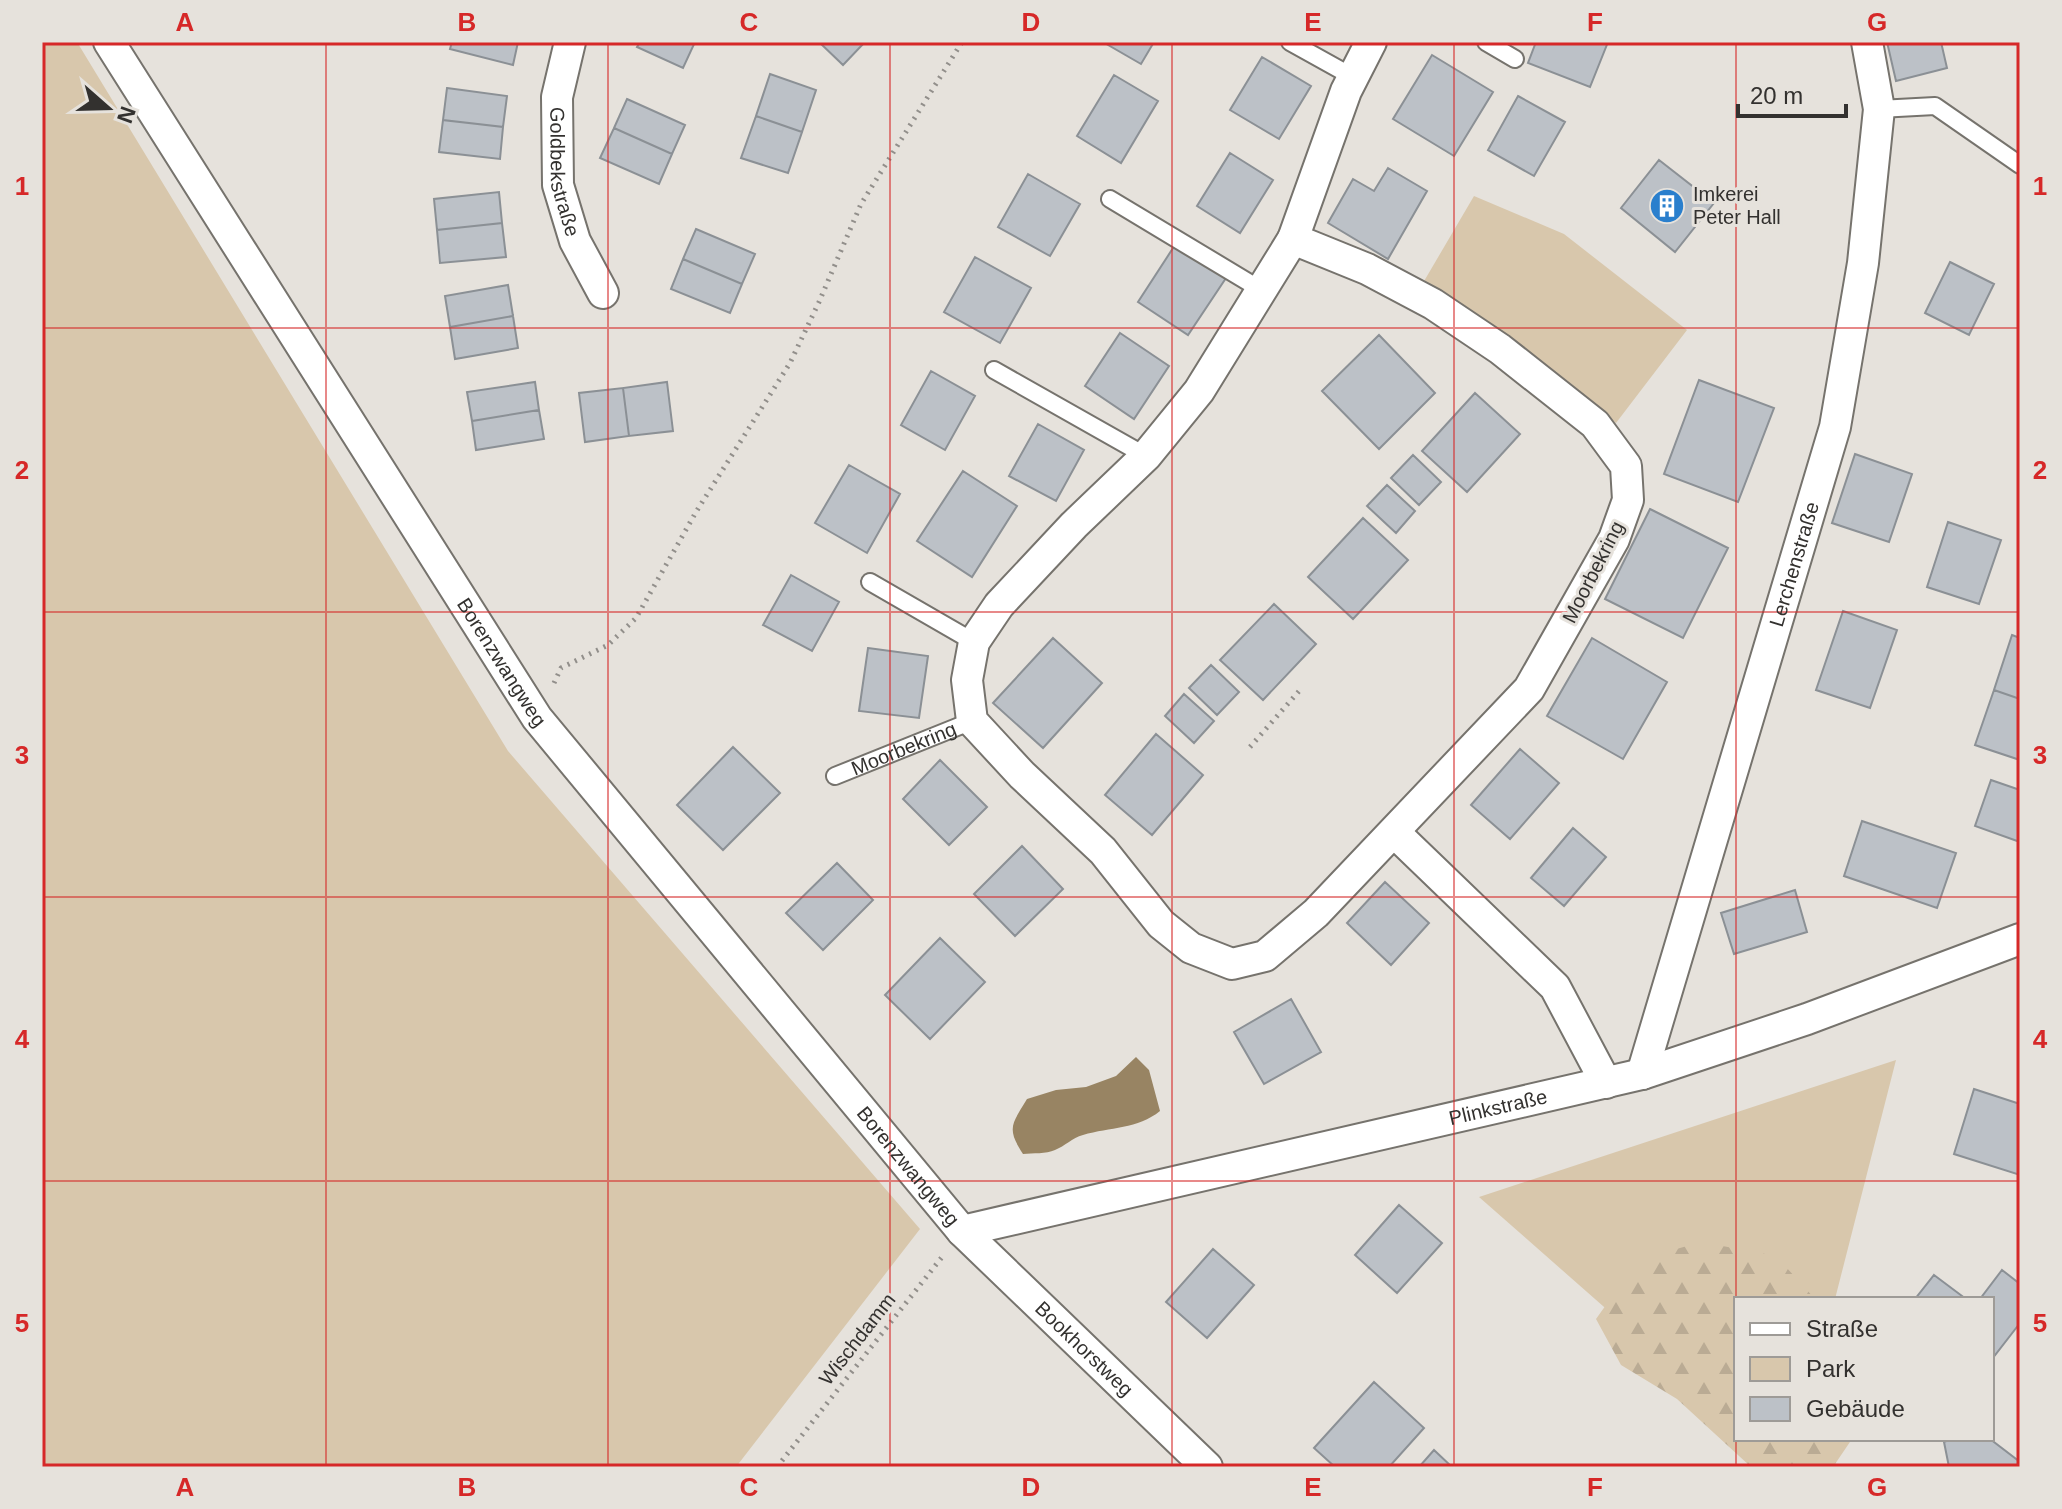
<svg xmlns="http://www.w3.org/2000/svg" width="2062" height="1509" viewBox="0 0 2062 1509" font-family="Helvetica,sans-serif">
  <defs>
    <pattern id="forest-firs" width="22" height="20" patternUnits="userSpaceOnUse" patternTransform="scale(2)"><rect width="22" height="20" fill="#d8c7ac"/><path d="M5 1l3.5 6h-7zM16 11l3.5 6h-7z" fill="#baab94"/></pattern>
  </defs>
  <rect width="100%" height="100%" fill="#e6e2dc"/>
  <path fill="#d8c7ac" d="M42,42H77L508,751L920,1229L736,1467H42Z
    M1474,196L1564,234L1687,330L1616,423L1459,311L1420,288Z
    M1896,1060L1835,1299H1736V1423L1479,1197Z"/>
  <path fill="url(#forest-firs)" d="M1701,1242L1776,1256L1815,1299H1736V1439H1852L1833,1467H1751L1677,1399L1621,1365L1596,1319L1638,1260Z"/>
  <path fill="#988463" d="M1136,1057L1149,1070L1160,1111C1138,1129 1110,1127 1083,1135C1072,1138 1065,1146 1055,1150C1046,1154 1033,1153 1023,1154C1006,1128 1012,1124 1027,1099L1056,1090L1086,1087L1116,1076Z"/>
  <path fill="#bcc1c7" stroke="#8b9095" stroke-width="2" d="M452,42H518L513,65L450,49Z
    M640,42H695L683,68L637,47Z
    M819,42H865L843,65Z
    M1103,42H1154L1141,64Z
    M1536,42H1608L1590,87L1528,63Z
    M1887,42H1941L1947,68L1896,81Z
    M1432,55L1493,92L1454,156L1393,119Z
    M1262,57L1311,86L1279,139L1230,110Z
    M770,74L816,90L802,132L756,116Z
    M1114,75L1158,101L1121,163L1077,136Z
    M447,88L507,96L503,127L443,120Z
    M1518,96L1565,122L1534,176L1488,150Z
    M627,99L685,125L672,154L614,128Z
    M756,116L802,132L788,173L741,158Z
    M443,120L503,127L500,159L439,152Z
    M614,128L672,154L659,184L600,158Z
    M1230,153L1273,180L1240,233L1197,206Z
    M1659,160L1714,203L1675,252L1621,208Z
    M1388,168L1427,191L1388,259L1328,223L1353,179L1374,191Z
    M1028,174L1080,204L1050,256L998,227Z
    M499,192L502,223L437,230L434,199Z
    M502,223L506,257L440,263L437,230Z
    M696,229L755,254L742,284L683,259Z
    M1175,245L1226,278L1188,335L1138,302Z
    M975,257L1031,288L1000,343L944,312Z
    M683,259L742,284L730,313L671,289Z
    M1950,262L1994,284L1969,335L1925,313Z
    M508,285L513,316L450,327L445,296Z
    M513,316L518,348L455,359L450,327Z
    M1120,333L1169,366L1134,419L1085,386Z
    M1379,335L1435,393L1379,449L1322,391Z
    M931,371L975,396L945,450L901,425Z
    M1699,380L1774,408L1738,502L1664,474Z
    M535,382L539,410L472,421L467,392Z
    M667,382L673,431L629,436L623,388Z
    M623,388L629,436L585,442L579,393Z
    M1475,393L1520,434L1467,492L1422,451Z
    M539,410L544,439L476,450L472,421Z
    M1038,424L1084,450L1056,501L1009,476Z
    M1855,454L1912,474L1889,542L1832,523Z
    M1413,455L1441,482L1419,505L1391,478Z
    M849,465L900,494L867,553L815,523Z
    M963,471L1017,506L972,577L917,541Z
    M1387,485L1415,511L1396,533L1367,506Z
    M1650,509L1728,548L1683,638L1605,599Z
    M1363,518L1408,560L1353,619L1308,577Z
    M1948,522L2001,540L1979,604L1927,587Z
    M791,575L839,602L812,651L763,625Z
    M1274,604L1316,644L1263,700L1220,660Z
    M1843,611L1897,630L1870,708L1816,690Z
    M2012,635L2020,638V699L1994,690Z
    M1053,638L1102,683L1043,748L993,703Z
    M1592,638L1667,682L1623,759L1547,716Z
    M868,648L928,656L919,718L859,711Z
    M1211,665L1239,692L1217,715L1189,688Z
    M1994,690L2020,699V760L1975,745Z
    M1184,694L1214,721L1194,743L1165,716Z
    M1156,734L1203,775L1152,835L1105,795Z
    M733,747L780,793L723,850L677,805Z
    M1520,749L1559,783L1510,839L1471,805Z
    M940,760L987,807L949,845L903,799Z
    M1991,780L2020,790V842L1975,826Z
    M1862,821L1956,853L1937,908L1844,876Z
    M1573,828L1606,857L1564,906L1531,878Z
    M1022,846L1063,889L1015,936L974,894Z
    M837,863L873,900L823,950L786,913Z
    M1385,882L1429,923L1391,965L1347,923Z
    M1795,890L1807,932L1734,954L1721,913Z
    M940,938L985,982L930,1039L885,995Z
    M1291,999L1321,1052L1264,1084L1234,1032Z
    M1974,1089L2020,1104V1175L1954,1154Z
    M1399,1205L1442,1243L1397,1293L1355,1255Z
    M1213,1249L1254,1285L1207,1338L1166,1302Z
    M2002,1270L2020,1284V1323L1992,1359V1299H1980Z
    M1934,1275L1966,1299H1915Z
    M1374,1382L1424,1428L1389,1467H1335L1314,1448Z
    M1951,1439H1990L2020,1462L2016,1467H1949L1944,1442Z
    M1434,1450L1452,1467H1419Z"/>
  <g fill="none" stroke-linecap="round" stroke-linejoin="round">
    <g stroke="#76736d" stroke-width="20">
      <g id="lane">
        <path d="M1290,42L1353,77"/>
        <path d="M1486,42L1515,59"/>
        <path d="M1879,109L1935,106L2020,165"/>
        <path d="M1110,199L1263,291"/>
        <path d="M994,370L1146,456"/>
        <path d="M870,582L974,642"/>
        <path id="s1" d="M835,776L972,721"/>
      </g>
    </g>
    <g stroke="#76736d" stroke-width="34">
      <g id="street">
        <path id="s2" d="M109,42L537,718L962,1231L1207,1467"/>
        <path id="s3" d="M570,42L557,97L558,185L575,241L603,293"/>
        <path d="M1293,239L1367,269L1433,304L1500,349L1595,424L1626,466L1628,500L1614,539L1529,689L1316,913L1265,956L1232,964L1191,948L1161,924L1103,851L1022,775L972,721L967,680L974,642L999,605L1074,525L1146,456L1199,391Z"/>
        <path d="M1293,239L1346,91L1371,42"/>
        <path d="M1394,832L1555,987L1606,1083"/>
        <path id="s4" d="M1642,1074L1835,427L1863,263L1879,109L1867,42"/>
        <path id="s5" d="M962,1231L1642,1074L1807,1019L2020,939"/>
      </g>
    </g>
    <path stroke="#928f8b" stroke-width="5" stroke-dasharray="2 6" stroke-linecap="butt" d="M554,683L561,668L608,645L636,618L696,512L790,363L819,302L861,204L962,42
      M1250,747L1300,690
      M777,1467L942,1257"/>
    <use href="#lane" stroke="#fff" stroke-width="16"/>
    <use href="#street" stroke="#fff" stroke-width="30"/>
  </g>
  <path fill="none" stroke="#d62828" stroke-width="2" stroke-opacity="0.55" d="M326,42V1467M608,42V1467M890,42V1467M1172,42V1467M1454,42V1467M1736,42V1299M42,328H2020M42,612H2020M42,897H2020M42,1181H2020M1736,1299V1439M1736,1439V1467"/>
  <defs>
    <g id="building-disc" transform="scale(1.8)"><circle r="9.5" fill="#2a7fcd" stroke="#e6e2dc"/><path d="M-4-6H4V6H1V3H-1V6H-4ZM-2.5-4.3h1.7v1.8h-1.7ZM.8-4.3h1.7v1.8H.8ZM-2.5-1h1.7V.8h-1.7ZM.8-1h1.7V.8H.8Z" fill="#fff"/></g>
  </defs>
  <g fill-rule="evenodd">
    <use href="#building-disc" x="1667" y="206"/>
  </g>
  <g text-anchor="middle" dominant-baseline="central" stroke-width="6" stroke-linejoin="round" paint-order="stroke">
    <g font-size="20" fill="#33312f" stroke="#e6e2dc">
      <text stroke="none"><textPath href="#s3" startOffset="132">Goldbekstraße</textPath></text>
      <text stroke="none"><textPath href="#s4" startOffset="532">Lerchenstraße</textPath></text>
      <text transform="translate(1593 572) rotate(-63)">Moorbekring</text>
      <text stroke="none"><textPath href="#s2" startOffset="734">Borenzwangweg</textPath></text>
      <text stroke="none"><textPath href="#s1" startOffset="74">Moorbekring</textPath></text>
      <text stroke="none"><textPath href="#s5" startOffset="550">Plinkstraße</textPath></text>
      <text stroke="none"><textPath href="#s2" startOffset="1382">Borenzwangweg</textPath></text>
      <text transform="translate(857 1339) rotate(-52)">Wischdamm</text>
      <text stroke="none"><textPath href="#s2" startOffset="1636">Bookhorstweg</textPath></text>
    </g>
    <g font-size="20" fill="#33312f" stroke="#e6e2dc" text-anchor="start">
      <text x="1693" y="194">Imkerei<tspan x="1693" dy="23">Peter Hall</tspan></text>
    </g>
  </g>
  <rect width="2062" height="1509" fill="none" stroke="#e6e2dc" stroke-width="88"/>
  <rect x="1734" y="1297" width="260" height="144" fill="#e6e2dc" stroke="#9e9b97" stroke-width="2"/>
  <rect x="1750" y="1323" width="40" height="12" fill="#ffffff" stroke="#9e9b97" stroke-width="2"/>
  <text x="1806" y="1337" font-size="24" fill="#33312f">Straße</text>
  <rect x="1750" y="1357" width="40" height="24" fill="#d8c7ac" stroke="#9e9b97" stroke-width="2"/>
  <text x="1806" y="1377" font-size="24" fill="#33312f">Park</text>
  <rect x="1750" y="1397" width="40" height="24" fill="#bcc1c7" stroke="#9e9b97" stroke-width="2"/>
  <text x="1806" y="1417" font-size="24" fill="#33312f">Gebäude</text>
  <g transform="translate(108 108) rotate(110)" stroke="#e6e2dc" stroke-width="6" paint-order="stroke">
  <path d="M0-6L14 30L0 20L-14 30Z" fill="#33312f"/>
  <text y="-12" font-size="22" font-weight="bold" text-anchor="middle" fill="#33312f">N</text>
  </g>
  <path d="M1738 104v12h108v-12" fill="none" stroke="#33312f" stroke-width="4"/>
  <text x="1750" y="104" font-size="24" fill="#33312f" stroke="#e6e2dc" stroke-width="6" paint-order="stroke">20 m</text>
  <rect x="44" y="44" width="1974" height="1421" fill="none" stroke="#d62828" stroke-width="3"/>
  <g font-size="26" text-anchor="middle" font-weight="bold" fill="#d62828">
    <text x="185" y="31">A</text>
    <text x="467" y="31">B</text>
    <text x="749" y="31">C</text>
    <text x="1031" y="31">D</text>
    <text x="1313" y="31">E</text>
    <text x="1595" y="31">F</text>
    <text x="1877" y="31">G</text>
    <text x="22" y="195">1</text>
    <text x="2040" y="195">1</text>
    <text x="22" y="479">2</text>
    <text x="2040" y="479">2</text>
    <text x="22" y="764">3</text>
    <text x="2040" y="764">3</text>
    <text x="22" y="1048">4</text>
    <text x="2040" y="1048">4</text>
    <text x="22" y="1332">5</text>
    <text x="2040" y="1332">5</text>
    <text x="185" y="1496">A</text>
    <text x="467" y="1496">B</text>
    <text x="749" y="1496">C</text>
    <text x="1031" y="1496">D</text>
    <text x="1313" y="1496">E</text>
    <text x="1595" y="1496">F</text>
    <text x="1877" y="1496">G</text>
  </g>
</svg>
